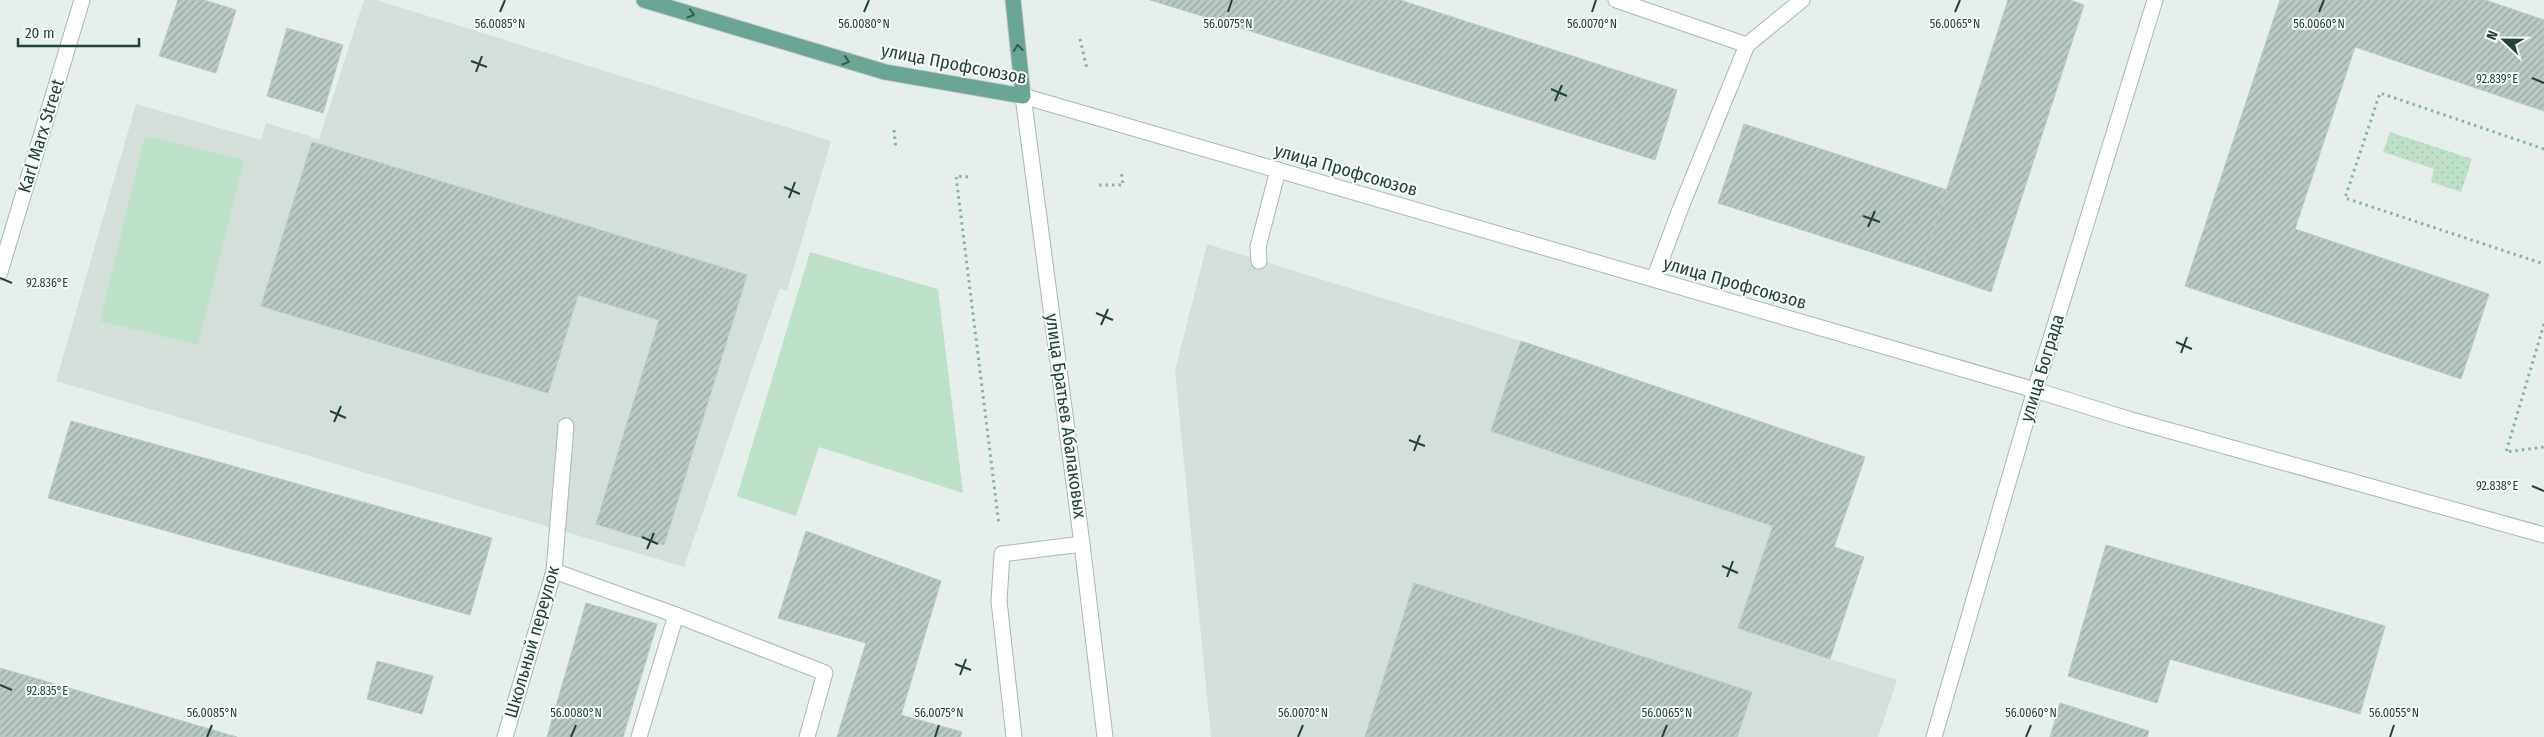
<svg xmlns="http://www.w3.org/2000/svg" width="2544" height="737" viewBox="0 0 2544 737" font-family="'Fira Sans Condensed',sans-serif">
  <defs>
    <pattern id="park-dots" width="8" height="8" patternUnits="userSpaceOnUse" patternTransform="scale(1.25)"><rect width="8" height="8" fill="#bfe0c8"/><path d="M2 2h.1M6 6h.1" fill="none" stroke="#a4c1ad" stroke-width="1.8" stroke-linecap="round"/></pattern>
    <pattern id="building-hatch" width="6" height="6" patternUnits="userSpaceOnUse" patternTransform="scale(1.25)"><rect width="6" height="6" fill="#bbcac4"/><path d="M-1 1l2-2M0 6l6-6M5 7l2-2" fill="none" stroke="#98a6a0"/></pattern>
  </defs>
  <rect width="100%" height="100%" fill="#e6efeb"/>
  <path fill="#d4dfda" d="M364,0H376L831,141L787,291L780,288L684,567L56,381L136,104L261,140L266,123L319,139Z
    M1207,244L1521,341L1865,457L1834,546L1864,557L1830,659L1897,680L1878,737H1211L1175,371Z"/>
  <path fill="#bfe0c8" d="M145,136L244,160L198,345L100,321Z
    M810,252L938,289L963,493L819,447L796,516L737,496Z"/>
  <path fill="url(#park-dots)" d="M2390,132L2472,159L2461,192L2431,182L2434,169L2383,152Z"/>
  <path fill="url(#building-hatch)" stroke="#b8c9c2" d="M178,0H204L236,10L216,73L159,56Z
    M1150,0H1234L1225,23Z
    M1234,0H1400L1677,90L1655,160L1225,23Z
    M2008,0H2070L2084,5L1991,292L1921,268Z
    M2280,0H2485L2544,20V111L2355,47L2295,229L2489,294L2461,379L2185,286Z
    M287,28L343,45L323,113L267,96Z
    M1744,124L1947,190L1921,268L1718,203Z
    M312,142L747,275L664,545L596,524L659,320L578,295L548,393L261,306Z
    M1521,341L1865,457L1834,547L1864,557L1830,659L1738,628L1773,526L1491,431Z
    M71,421L492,538L470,615L48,498Z
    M806,531L941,581L901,715L962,732L960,737H837L866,643L778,618Z
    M2106,545L2385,626L2360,714L2170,659L2157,703L2068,676Z
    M1414,583L1752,692L1737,737H1365Z
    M586,603L657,624L623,737H547Z
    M377,661L433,676L422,714L367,699Z
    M0,668L237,737H0Z
    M2060,703L2149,731L2147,737H2050Z"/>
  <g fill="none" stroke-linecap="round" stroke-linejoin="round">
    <g stroke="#a8b8b2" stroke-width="17">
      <path id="service" d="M1616,0L1747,45L1681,207L1654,279
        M1747,45L1802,0
        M1259,261L1258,247L1278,170
        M554,571L676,615L639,737
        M676,615L825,673L807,737
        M1014,737L999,601L1002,554L1082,544"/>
    </g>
    <g stroke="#a8b8b2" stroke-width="17">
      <path id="minor" d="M0,272L82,0
        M2035,390L2128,419L2544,535
        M505,737L554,571L566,426"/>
    </g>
    <g stroke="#a8b8b2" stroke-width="17">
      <path id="tertiary" d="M1105,737L1082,544L1023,96L2035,390
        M1934,737L2035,390L2155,0"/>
    </g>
    <g stroke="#c2cac8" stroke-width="17">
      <path id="primary" d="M644,0L885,72L1023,96L1013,0"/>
    </g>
    <path stroke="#86b3a5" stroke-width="3" stroke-dasharray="2.5 4" stroke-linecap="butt" d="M1080,39L1087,69
      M894,130L896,149
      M2544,149L2380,93L2345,198L2544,264
      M968,177L956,176L999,525
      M1099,185H1123L1121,170
      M2544,324L2506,452L2544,447"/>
    <use href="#service" stroke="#fff" stroke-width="15"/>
    <use href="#minor" stroke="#fff" stroke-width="15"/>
    <use href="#tertiary" stroke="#fff" stroke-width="15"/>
    <use href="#primary" stroke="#6aa596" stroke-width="15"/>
  </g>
  <defs><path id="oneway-chevron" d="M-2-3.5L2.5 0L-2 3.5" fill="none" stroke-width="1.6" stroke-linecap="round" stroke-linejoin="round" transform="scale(1.25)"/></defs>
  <g stroke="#365b51">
    <use href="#oneway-chevron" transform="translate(691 14) rotate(17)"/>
    <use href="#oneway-chevron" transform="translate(1018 48) rotate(-96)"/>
    <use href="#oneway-chevron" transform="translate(846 61) rotate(17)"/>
  </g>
  <path fill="none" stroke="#24423a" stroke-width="2" d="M500,12L505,0M864,12L869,0M1228,12L1232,0M1592,12L1596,0M1955,12L1960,0M2319,12L2324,0M471,61L487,67M476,72L482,56M2532,78L2544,83M1551,89L1567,96M1555,101L1562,85M784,187L800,194M789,198L795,182M1863,216L1880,222M1868,227L1875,211M0,278L12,283M1096,313L1113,320M1101,325L1108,309M2176,342L2192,349M2181,353L2187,337M330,411L346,418M334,422L341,406M1409,440L1425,446M1414,451L1420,435M2532,486L2544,491M642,537L658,544M647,549L654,533M1722,566L1738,573M1727,577L1733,561M955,664L971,670M960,675L966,659M0,685L12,690M207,737L212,725M571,737L576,725M935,737L939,725M1298,737L1303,725M1662,737L1667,725M2026,737L2031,725M2390,737L2394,725"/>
  <g text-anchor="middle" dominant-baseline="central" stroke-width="4" stroke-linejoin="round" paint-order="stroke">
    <g font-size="18" fill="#24423a" stroke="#f7fbf9">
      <text transform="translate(954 64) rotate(11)">улица Профсоюзов</text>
      <text transform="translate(41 136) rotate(-73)">Karl Marx Street</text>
      <text transform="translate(1346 170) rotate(16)">улица Профсоюзов</text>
      <text transform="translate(1735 283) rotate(16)">улица Профсоюзов</text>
      <text transform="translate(2042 368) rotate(-73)">улица Бограда</text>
      <text transform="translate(1066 416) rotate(82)">улица Братьев Абалаковых</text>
      <text transform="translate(532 642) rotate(-74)">Школьный переулок</text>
    </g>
  </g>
  <g font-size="12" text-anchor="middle" fill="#24423a" stroke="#f7fbf9" stroke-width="4" stroke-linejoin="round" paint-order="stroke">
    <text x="500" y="28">56.0085°N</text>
    <text x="864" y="28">56.0080°N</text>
    <text x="1592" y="28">56.0070°N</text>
    <text x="1955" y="28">56.0065°N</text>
    <text x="2319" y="28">56.0060°N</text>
    <text x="1228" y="28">56.0075°N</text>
    <text x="2497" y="83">92.839°E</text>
    <text x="47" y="287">92.836°E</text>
    <text x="2497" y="490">92.838°E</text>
    <text x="47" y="695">92.835°E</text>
    <text x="212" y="717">56.0085°N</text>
    <text x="576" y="717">56.0080°N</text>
    <text x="939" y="717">56.0075°N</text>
    <text x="1303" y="717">56.0070°N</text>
    <text x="1667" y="717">56.0065°N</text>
    <text x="2031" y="717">56.0060°N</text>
    <text x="2394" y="717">56.0055°N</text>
  </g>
  <g transform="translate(2504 40) rotate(292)" stroke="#f7fbf9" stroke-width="4" paint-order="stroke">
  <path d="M0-4L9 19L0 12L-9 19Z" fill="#24423a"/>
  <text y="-8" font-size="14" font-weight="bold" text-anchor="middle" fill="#24423a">N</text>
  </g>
  <path d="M18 38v8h121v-8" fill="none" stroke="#24423a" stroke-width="2.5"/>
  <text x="25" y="38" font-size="15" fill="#24423a" stroke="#f7fbf9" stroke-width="4" paint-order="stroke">20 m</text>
</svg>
